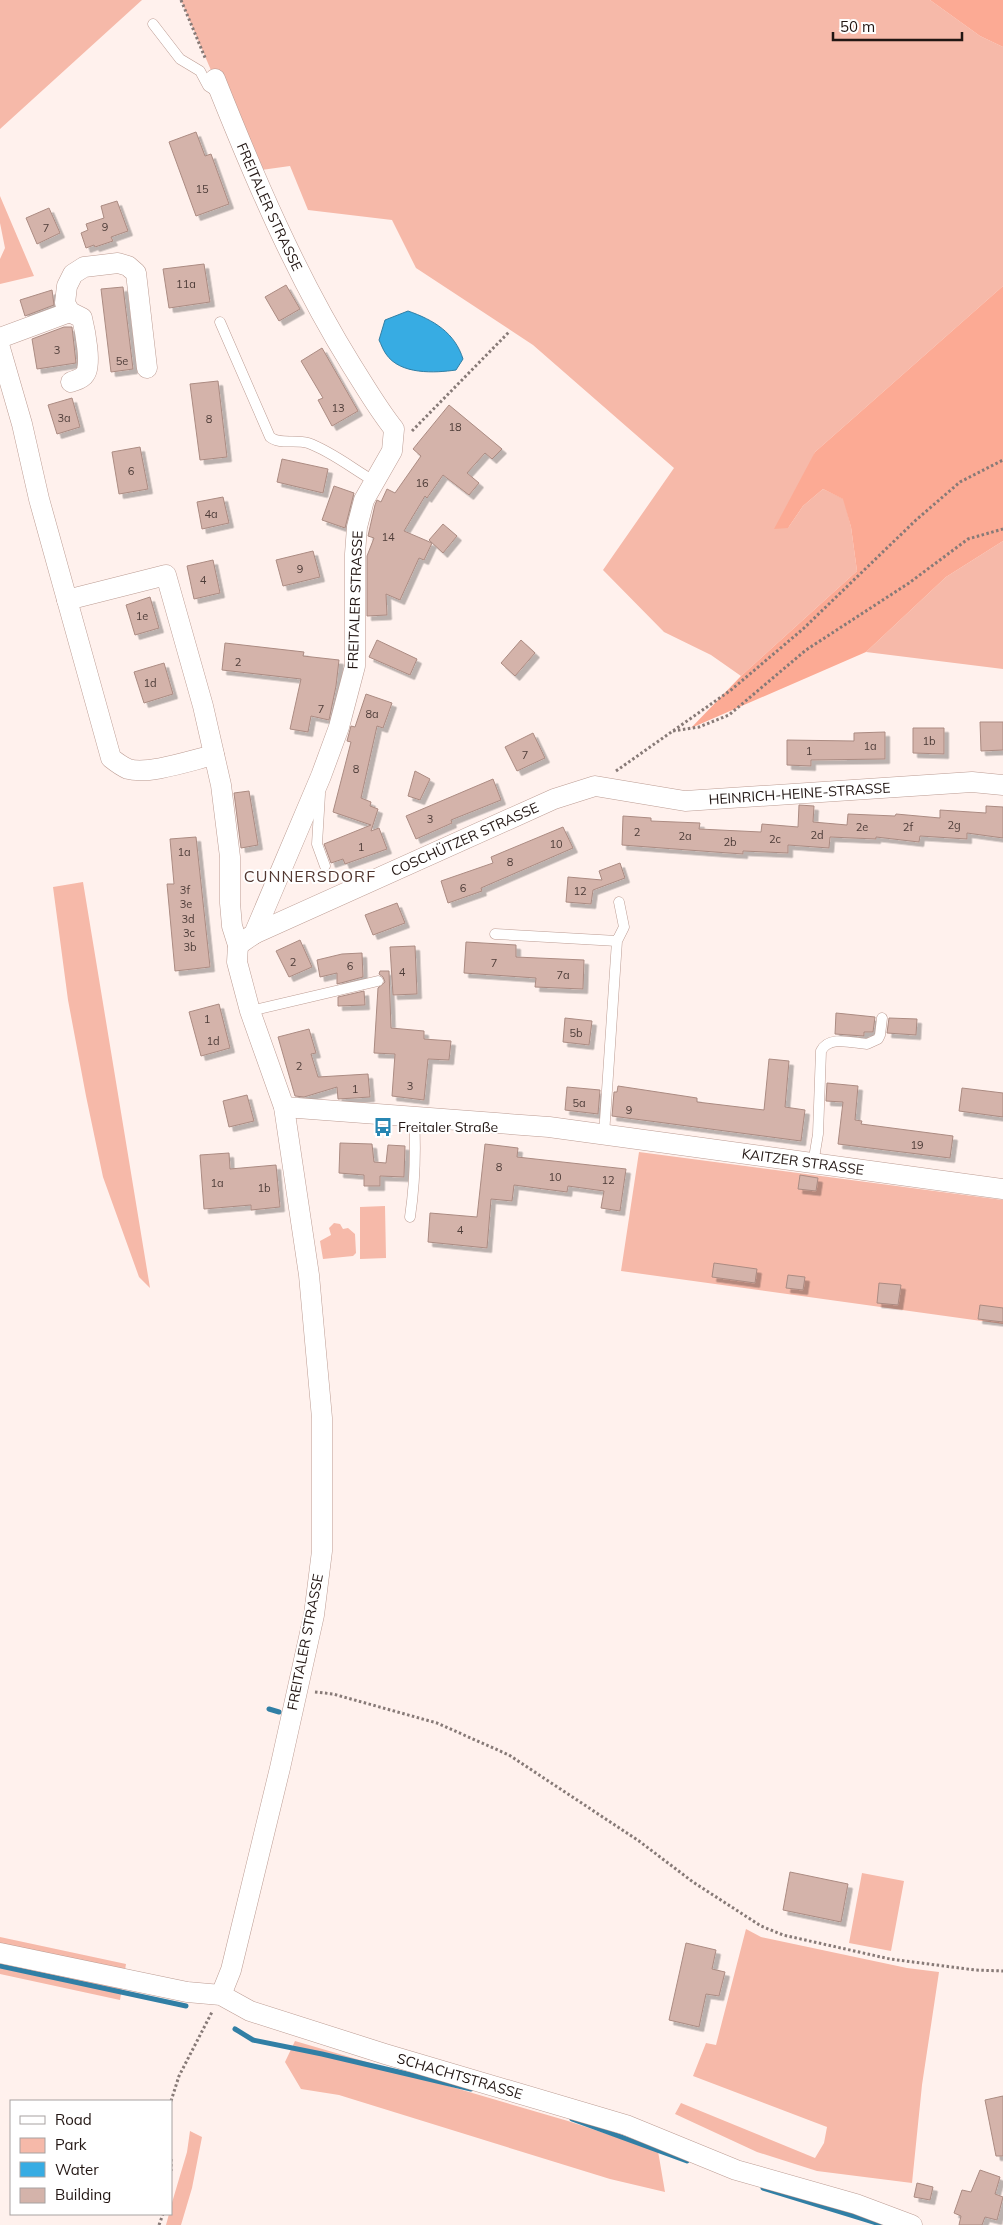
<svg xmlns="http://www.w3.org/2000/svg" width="1003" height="2225" viewBox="0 0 1003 2225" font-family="Mulish,sans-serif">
  <defs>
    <filter id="shadow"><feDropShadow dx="4.5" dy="4.5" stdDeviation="0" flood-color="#0004"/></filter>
  </defs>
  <rect width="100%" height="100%" fill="#fff1ed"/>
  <path fill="#f6b9a9" d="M0,0H142L0,129Z
    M181,0H930L980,36L1003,47V286L815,452L788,528L803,506L823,489L844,499L851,527L857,571L741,676L711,655L664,632L603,570L674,468L533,345L416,268L392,220L308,210L290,166L254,171Z
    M0,196L34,276L0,284V259L5,248L0,223Z
    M1003,541V669L866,652L946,577Z
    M83,882L150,1288L139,1277L103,1177L86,1096L68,1000L53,887Z
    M639,1152L1003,1200V1324L621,1271Z
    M385,1206L386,1258L360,1259V1207Z
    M334,1223L340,1224L343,1229L348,1228L355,1234L356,1253L353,1256L323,1259L320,1241L331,1235L329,1228Z
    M862,1873L904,1881L891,1951L849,1943Z
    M746,1929L761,1937L907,1968L939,1972L922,2085L912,2183L817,2171L757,2152L675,2114L681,2103L815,2158L824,2143L827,2127L693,2076L706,2043L716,2045Z
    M0,1937L126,1964L120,2000L0,1974Z
    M295,2041L568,2121L658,2151L665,2192L610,2179L339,2095L301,2089L285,2062Z
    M190,2131L202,2137L192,2188L181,2225H166L169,2214H171V2206L187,2152Z"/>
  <path fill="#fcaa94" d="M930,0H1003V47L980,36Z
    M1003,286V541L946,577L866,652L691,728L741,676L857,571L851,527L843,499L823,489L803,506L788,528L774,529L815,452Z"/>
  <path fill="#37ace3" stroke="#317fa5" d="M408,311C434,320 455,333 463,359L456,370C435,373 400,375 386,354C383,350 381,344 379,340L385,320Z"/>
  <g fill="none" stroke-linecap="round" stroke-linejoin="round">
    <path stroke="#317fa5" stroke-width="5" d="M269,1709L279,1712
      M0,1966L186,2006
      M235,2029L253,2040L322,2054L471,2089
      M572,2119L687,2161
      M763,2188L883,2225"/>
  </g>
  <path fill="#d4b3aa" stroke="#ab8b82" filter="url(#shadow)" d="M196,132L205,156L211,154L229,204L196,216L169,142Z
    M117,201L128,231L111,237L113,241L95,247L94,245L86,248L81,233L88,230L86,224L104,218L101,206Z
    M49,208L60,233L37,244L26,218Z
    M204,264L210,302L169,308L163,269Z
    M286,285L300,309L279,321L265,297Z
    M123,287L133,369L111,372L101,289Z
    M52,290L54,305L25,316L20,300Z
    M64,327H72L76,363L37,369L32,339Z
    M322,348L358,411L332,426L318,400L323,398L301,361Z
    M218,381L227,457L200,460L190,384Z
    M72,398L80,427L57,434L48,405Z
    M449,405L502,449L492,459L485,453L467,473L479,483L469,495L443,475L427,498L425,496L404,531L432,543L424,560L419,558L400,600L386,594L387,615L367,616V556L374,538L368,536L375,505L377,500L381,502L387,489L395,493L421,456L413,449Z
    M140,447L148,489L119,494L112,452Z
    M282,459L328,469L323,493L277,482Z
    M334,486L354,493L345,528L322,520Z
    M223,497L229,523L202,529L197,502Z
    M443,524L457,536L443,553L429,540Z
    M313,551L320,577L283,586L276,560Z
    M213,560L220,593L194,599L187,566Z
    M150,597L159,628L135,635L126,605Z
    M377,640L417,659L410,675L369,657Z
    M521,640L535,653L515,676L501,663Z
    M225,643L304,652L303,656L339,660L336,686L329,720L311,716L308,732L290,729L301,679L222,670Z
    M164,663L173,694L144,703L134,672Z
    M366,694L392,703L383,728L377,726L361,798L371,802L370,806L378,809L371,831L379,828L387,849L345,864L343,859L331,863L324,844L371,825L333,812L351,742L347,741L351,726L355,727Z
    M980,722H1003V750L981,751Z
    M913,728H944V754L913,753Z
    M885,732V759L811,760V766L787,765V740L854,741V733Z
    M533,733L545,758L517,771L505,747Z
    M415,771L430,779L420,800L408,796Z
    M493,779L501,800L451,820L452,823L416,839L406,816Z
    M249,791L258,845L241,848L234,793Z
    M799,805L814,806L813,822L847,825L848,814L895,816L896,814L940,818V810L986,813V806L1003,807V838L967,833V839L920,836L919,842L876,837V839L830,837L829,848L788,845V853L743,851V854L715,852L622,845L623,816L651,818V821L700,823L699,829L761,832L762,824L798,827Z
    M563,827L573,848L481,888L482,891L448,903L441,881L493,863L491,857Z
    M196,837L210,967L175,971L167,884H174L170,839Z
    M620,863L625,878L593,890L591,904L566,902L568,877L602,880L599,871Z
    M397,903L405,923L373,935L365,915Z
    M300,940L312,967L289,977L276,951Z
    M466,942L516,945V957L584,960L583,989L535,987L536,978L464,973Z
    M415,946L417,994L393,995L390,947Z
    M362,953L363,977L337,984V973L320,977L317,960L342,954Z
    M380,971H389L391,1028L424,1031V1039L451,1041L449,1060L428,1059L424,1100L392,1096L395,1054L374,1053L378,988L385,982L383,977L379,974Z
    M364,991L365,1005L338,1006V997Z
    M219,1004L230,1048L201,1056L189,1012Z
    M836,1013L875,1017L873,1032H864V1036L835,1034Z
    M565,1018L592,1021L589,1045L563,1042Z
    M889,1018L917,1019L916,1035L887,1033Z
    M309,1029L316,1053L311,1054L318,1077L368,1074L370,1097L338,1099L337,1087L304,1097L295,1096L278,1037Z
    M769,1059L789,1061L785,1107L805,1110L801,1141L612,1116L614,1092H617L618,1086L697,1098V1102L764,1110Z
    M827,1083L858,1086L855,1120L862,1121L861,1124L953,1136L950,1158L838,1144L843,1102L826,1101Z
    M567,1087L600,1090L598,1114L565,1110Z
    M962,1088L1003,1093V1117L959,1111Z
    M247,1095L254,1121L229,1127L223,1101Z
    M340,1143L372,1144L374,1162L386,1163L388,1145L405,1146L404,1177L380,1176V1186H364V1175L339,1173Z
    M485,1144L518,1148L517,1157L626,1169L620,1211L601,1208L604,1191L568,1186L567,1192L514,1185L512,1201L491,1199L487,1248L428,1242L430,1213L477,1217Z
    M229,1153L230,1169L276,1165L280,1207L251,1210V1205L204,1209L200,1155Z
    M800,1175L818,1178L816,1191L798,1189Z
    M714,1263L757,1269L755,1283L712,1277Z
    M788,1275L805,1277L803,1290L786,1288Z
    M879,1283L901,1285L898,1305L877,1303Z
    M980,1305L1003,1308V1322L978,1319Z
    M790,1872L848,1884L841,1922L783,1910Z
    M686,1943L716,1950L712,1969L725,1972L719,1996L706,1994L699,2027L669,2020Z
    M1003,2096V2156H996L985,2100Z
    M980,2170L1000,2177L995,2194L1003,2197L997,2220L985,2217L982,2225H959L961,2216L954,2213L962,2190L971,2192Z
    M917,2183L933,2187L930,2200L914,2197Z"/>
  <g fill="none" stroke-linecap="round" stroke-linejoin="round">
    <g stroke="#bc9c93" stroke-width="11">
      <path id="lane" d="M153,24L180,59L200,71L208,86L216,91
        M220,322L270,437C280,445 295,439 308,443C331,451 353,469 374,481
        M320,794L317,844L325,866
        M495,934L617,941
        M250,1011L378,981
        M604,1135L617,941L624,927L619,902
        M813,1164L818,1134L821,1051C829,1035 853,1043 867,1044L878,1039L880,1035L882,1018
        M410,1217C415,1183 416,1151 414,1117"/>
    </g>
    <g stroke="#bc9c93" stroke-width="21">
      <g id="street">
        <path id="s1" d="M215,79C254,177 296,276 352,366C366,388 378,409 394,429L392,451L364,500L357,527L355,554V666L339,727L321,776L254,934L238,945"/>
        <path d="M70,312L82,318C85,330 92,366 85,374C82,379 76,380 71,382"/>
        <path d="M0,338L70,312L65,303L67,286L73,274L84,267L118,263L128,266L136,273L147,368"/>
        <path d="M0,348L22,424L39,499L111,758C116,762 121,766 128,769C149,775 192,760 214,755"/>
        <path d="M67,600L166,575L203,706L221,785L230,857V903L232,926L238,945L237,962L250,1011L284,1107L309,1275L322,1418V1551L314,1615L280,1768L231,1970L221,1995"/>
        <path id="s2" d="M254,934L554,799L595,786L685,801L972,782L1003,785"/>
        <path id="s3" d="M284,1107L549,1127L1003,1189"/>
        <path id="s4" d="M0,1953L187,1992L221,1995L250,2011L385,2054L626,2125L736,2170L856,2204L912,2225"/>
      </g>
    </g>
    <path stroke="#877a77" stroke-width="3" stroke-dasharray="2.5 2.5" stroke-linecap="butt" d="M181,0L206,60
      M412,431L509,332
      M673,731L699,727L729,715L806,650L909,583L968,539L1003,529
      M616,771L731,690L803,629L916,520L960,482L1003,460
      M315,1692L333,1694L437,1723L509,1755L639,1841L693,1882L761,1926L783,1935L890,1959L975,1970L1003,1971
      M171,2101L179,2076L212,2012
      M171,2159V2171
      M159,2225L163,2214"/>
    <use href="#lane" stroke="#fff" stroke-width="10"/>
    <use href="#street" stroke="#fff" stroke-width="20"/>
  </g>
  <defs>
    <g id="bus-bare" transform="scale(1.5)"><path d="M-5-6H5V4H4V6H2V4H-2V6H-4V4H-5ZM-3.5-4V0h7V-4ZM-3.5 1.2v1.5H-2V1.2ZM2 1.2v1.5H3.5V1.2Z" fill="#2786b2" stroke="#fff" stroke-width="2.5" paint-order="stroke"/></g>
  </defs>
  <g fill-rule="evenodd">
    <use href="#bus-bare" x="383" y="1127"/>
  </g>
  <g text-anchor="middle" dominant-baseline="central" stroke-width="4" stroke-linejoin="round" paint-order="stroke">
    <g font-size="11" fill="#4e3d39">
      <text x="202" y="189">15</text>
      <text x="105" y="227">9</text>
      <text x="46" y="228">7</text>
      <text x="186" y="284">11a</text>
      <text x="57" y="350">3</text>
      <text x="122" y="361">5e</text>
      <text x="338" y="408">13</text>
      <text x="64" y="418">3a</text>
      <text x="209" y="419">8</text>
      <text x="455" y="427">18</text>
      <text x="131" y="471">6</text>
      <text x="422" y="483">16</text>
      <text x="211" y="514">4a</text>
      <text x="388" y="537">14</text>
      <text x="300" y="569">9</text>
      <text x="203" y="580">4</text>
      <text x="142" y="616">1e</text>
      <text x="238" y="662">2</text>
      <text x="150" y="683">1d</text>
      <text x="321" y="709">7</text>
      <text x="372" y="714">8a</text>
      <text x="929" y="741">1b</text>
      <text x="870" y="746">1a</text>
      <text x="809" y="751">1</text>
      <text x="525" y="755">7</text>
      <text x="356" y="769">8</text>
      <text x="430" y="819">3</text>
      <text x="954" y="825">2g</text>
      <text x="862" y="827">2e</text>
      <text x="908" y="827">2f</text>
      <text x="637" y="832">2</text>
      <text x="817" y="835">2d</text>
      <text x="685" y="836">2a</text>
      <text x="775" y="839">2c</text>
      <text x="730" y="842">2b</text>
      <text x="556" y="844">10</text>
      <text x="361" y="847">1</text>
      <text x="184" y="852">1a</text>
      <text x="510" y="862">8</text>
      <text x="463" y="888">6</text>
      <text x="185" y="890">3f</text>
      <text x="580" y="891">12</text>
      <text x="186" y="904">3e</text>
      <text x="188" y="919">3d</text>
      <text x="189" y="933">3c</text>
      <text x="190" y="947">3b</text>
      <text x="293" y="962">2</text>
      <text x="494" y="963">7</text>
      <text x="350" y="966">6</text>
      <text x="402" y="972">4</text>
      <text x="563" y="975">7a</text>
      <text x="207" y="1019">1</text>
      <text x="576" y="1033">5b</text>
      <text x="213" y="1041">1d</text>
      <text x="299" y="1066">2</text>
      <text x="410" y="1086">3</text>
      <text x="355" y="1089">1</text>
      <text x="579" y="1103">5a</text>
      <text x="629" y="1110">9</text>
      <text x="917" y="1145">19</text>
      <text x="499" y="1167">8</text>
      <text x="555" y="1177">10</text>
      <text x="608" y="1180">12</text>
      <text x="217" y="1183">1a</text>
      <text x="264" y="1188">1b</text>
      <text x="460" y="1230">4</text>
    </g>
    <g font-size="14" fill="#221613" stroke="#fff">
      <text stroke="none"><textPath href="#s1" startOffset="139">FREITALER STRASSE</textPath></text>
      <text transform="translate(355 600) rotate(-88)">FREITALER STRASSE</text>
      <text stroke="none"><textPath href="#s2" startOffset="578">HEINRICH-HEINE-STRASSE</textPath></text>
      <text stroke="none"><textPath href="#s2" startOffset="231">COSCHÜTZER STRASSE</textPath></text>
      <text stroke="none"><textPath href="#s3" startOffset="522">KAITZER STRASSE</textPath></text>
      <text transform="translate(305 1642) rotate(-79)">FREITALER STRASSE</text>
      <text stroke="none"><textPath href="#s4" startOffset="478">SCHACHTSTRASSE</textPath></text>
    </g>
    <g font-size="14" fill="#221613" stroke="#fff" text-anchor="start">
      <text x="398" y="1127">Freitaler Straße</text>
    </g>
    <g font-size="16" letter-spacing="1" fill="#533831" stroke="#fff">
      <text x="310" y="876">CUNNERSDORF</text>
    </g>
  </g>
  <rect x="10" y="2100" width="162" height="115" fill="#ffffff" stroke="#a7a2a1"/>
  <rect x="20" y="2116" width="25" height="8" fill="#ffffff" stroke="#a7a2a1"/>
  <text x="55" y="2125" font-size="15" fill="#221613">Road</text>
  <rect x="20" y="2138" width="25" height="15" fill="#f6b9a9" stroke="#a7a2a1"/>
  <text x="55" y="2150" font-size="15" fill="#221613">Park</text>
  <rect x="20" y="2162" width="25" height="15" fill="#37ace3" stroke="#a7a2a1"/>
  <text x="55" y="2175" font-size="15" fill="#221613">Water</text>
  <rect x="20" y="2188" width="25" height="15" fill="#d4b3aa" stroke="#a7a2a1"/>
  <text x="55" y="2200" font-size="15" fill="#221613">Building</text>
  <path d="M833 32v8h129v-8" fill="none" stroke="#221613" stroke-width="2.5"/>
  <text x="840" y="32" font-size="15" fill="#221613" stroke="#ffffff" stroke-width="4" paint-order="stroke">50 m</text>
</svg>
